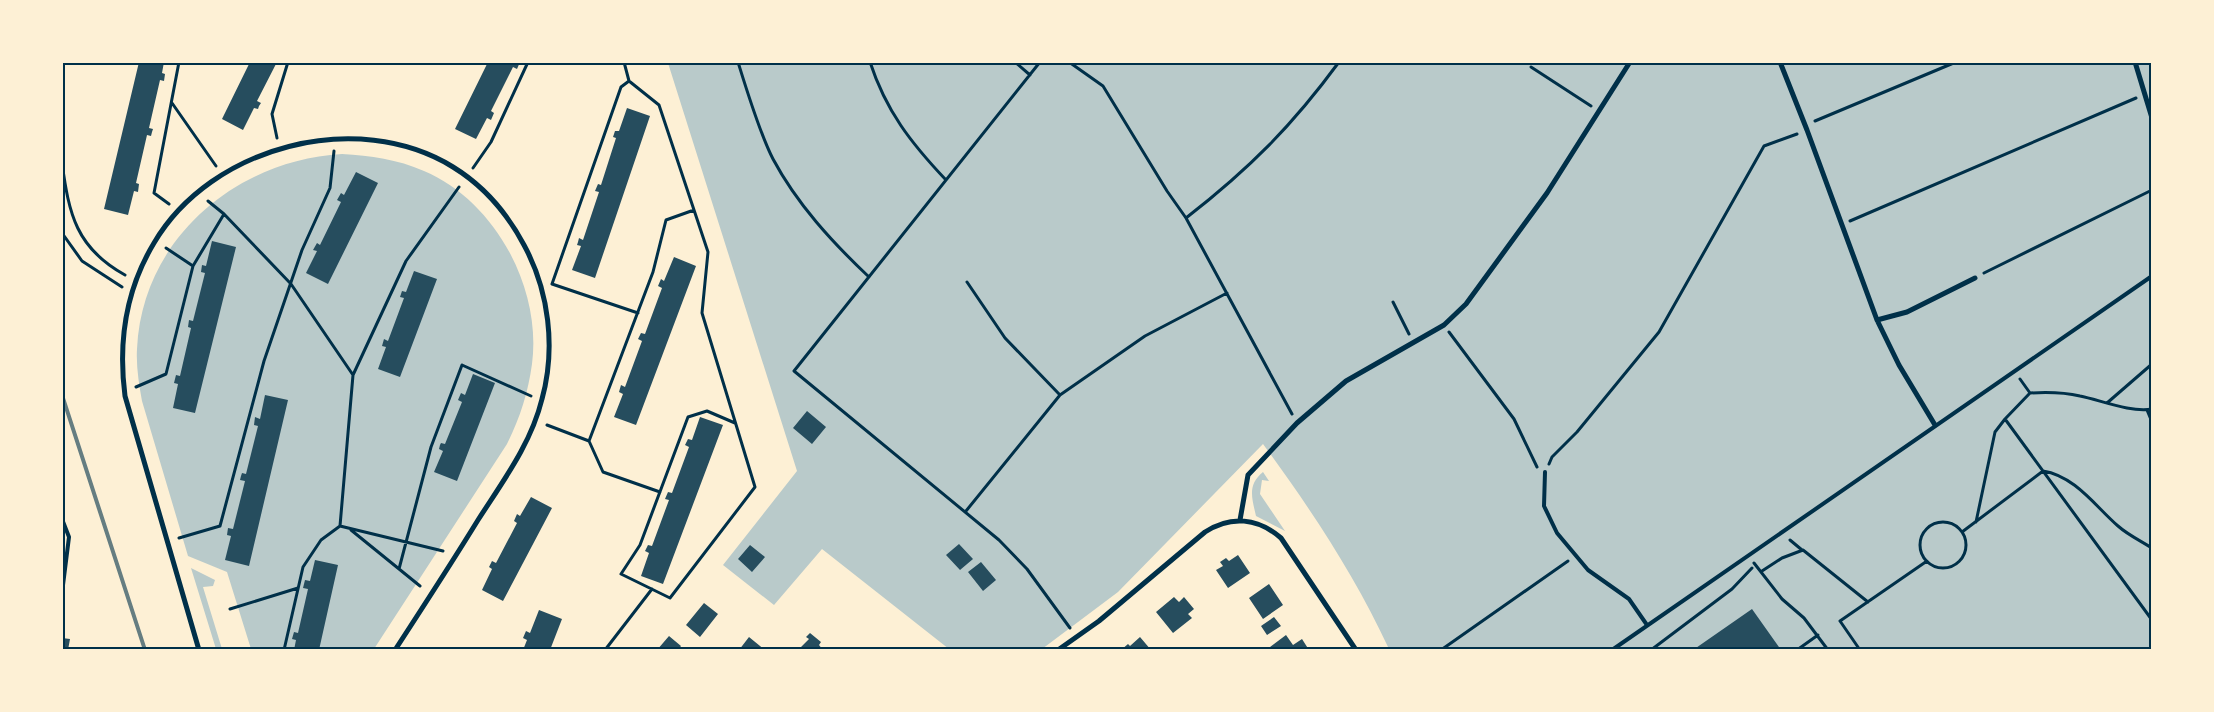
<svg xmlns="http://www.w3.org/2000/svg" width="2214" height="712" viewBox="0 0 2214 712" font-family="Lora,serif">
  <rect width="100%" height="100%" fill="#fdf0d5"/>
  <path fill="#b9caca" d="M668,63H2151V649H1389C1354,574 1312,511 1263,444L1118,592L1042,649H949L822,549L774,605L723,565L797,471Z
    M342,154C371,156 397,159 424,171C495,201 542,288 532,364C528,393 520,418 507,444L374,649H251L227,572L188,556L142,401C139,384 136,366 137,349C142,239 236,160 342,154Z
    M1263,472L1269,481L1262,480L1260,494L1285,531L1256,516C1252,498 1247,485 1263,472Z
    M191,568L215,580L213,586L203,587L222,649H216Z"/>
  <path fill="#264d5e" d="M139,62H164L162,73L165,74L164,81L160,80L149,128L153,129L152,132L151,136L147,135L136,183L139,184L138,192L134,191L128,215L104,209Z
    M250,62H277L257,101L261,103L259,106L258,109L254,108L243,130L222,119Z
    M488,62H520L517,69L513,67L491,111L494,113L491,120L487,118L476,139L455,129Z
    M627,108L650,116L595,278L572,270L581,246L577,245L578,242L579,238L583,240L599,192L595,191L598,184L601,185L616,138L613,137L615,131H619Z
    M356,172L378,183L328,284L306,273L317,251L313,250L317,243L320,245L341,202L337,200L341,193L344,195Z
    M212,241L236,247L195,413L173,408L178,384L174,383L176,375L180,376L191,328L188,327L189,320L193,321L205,273L201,272L202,265L206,266Z
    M674,257L696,266L636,425L614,417L623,394L619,392L621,385L625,387L642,341L638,339L641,333L645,334L662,288L658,286L661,279L664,281Z
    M414,271L437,279L400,377L378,369L386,347L382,346L384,339L388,341L404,298L400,297L402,291L406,292Z
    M473,374L495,383L457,481L434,472L443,451L439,449L440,445L441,443L445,444L462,402L458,400L461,393L465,395Z
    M265,395L288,400L249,566L225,560L231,536L227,535L228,528L233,529L245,481L240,480L241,476L242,473L246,474L258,426L254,425L255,417L260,419Z
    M807,411L826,427L812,444L793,428Z
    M700,417L723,425L663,584L641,576L649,553L645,551L648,545L652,546L669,500L665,499L668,492L672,493L689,447L685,445L688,439L692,440Z
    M531,497L552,508L503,601L482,590L492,569L489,567L492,561L496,563L517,523L514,521L517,514L520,516Z
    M959,544L973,559L960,570L946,555Z
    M750,545L765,557L752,572L738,559Z
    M1238,555L1250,573L1228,588L1216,570L1223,566L1220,562L1226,558L1229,561Z
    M315,560L338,565L319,650H294L296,640L292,639L294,632L298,633L308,589L303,588L305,580L310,581Z
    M981,562L996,580L983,591L968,572Z
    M1269,584L1283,605L1263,619L1249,598Z
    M1174,597L1179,602L1184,597L1194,609L1188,614L1192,618L1173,633L1156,612Z
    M704,603L718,614L700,637L686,625Z
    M1752,609L1781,650H1693Z
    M539,610L562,619L550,650H523L527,640L523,638L526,631L530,633Z
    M1274,617L1281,626L1267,635L1261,626Z
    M810,633L821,642L819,645L823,650H798L809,639L806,637Z
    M1286,635L1293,645L1302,639L1309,650H1266Z
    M669,636L681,646L678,650H657Z
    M749,637L765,650H739Z
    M1140,637L1151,650H1121L1128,644L1130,646Z
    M62,638L70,639L68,650H62Z"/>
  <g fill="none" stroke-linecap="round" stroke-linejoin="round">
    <path stroke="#003049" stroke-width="3" d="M624,62L629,81L659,105L708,252L702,313L755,487L670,598L621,574L640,545L688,417L707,411L735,423
      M738,62C747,91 760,134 773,159C797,204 832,242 869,277
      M870,62C886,111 911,143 946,180
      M1015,62L1030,75
      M1040,62L794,371L999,540L1027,569L1070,628
      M1069,62L1103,86L1167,191L1186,218L1292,414
      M62,63L67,62
      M1531,67L1591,106
      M629,81L621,87L552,284L638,313
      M172,103L216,166
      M1815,121L1956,62
      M277,138L272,114L288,62
      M62,163C69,214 76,248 125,275
      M473,168L491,142L528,62
      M208,201L224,214
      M169,204L154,193L179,62
      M1186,218C1249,169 1292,126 1339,62
      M1850,221L2136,98
      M62,233L82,261L122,287
      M193,266L224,214L291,284L353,375
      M1984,273L2152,190
      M967,282L1005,338L1060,395
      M1393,302L1409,334
      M1449,332L1514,419L1537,467
      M2020,379L2030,393
      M136,387L166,374L193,266L166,248
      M2107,403L2152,364
      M2152,409C2131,413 2100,400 2080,396C2063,392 2047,392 2030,393L2005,419L2152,620
      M2147,410L2152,422
      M547,425L589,441
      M1549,464L1552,457L1577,432L1659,332L1764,146L1797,134
      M660,492L603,472L589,441L653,272L666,220L694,210
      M966,511L1060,395L1145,336L1227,293
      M1976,522L1995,432L2005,419
      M1920 545a23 23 0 1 1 46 0a23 23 0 1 1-46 0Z
      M340,526L353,375L406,261L459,187
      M351,530L420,586
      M1962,532L2043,471C2075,476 2096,507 2118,526C2128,535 2141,541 2152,548
      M179,538L220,526L264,361L302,250L330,188L334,151
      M1790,540L1802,550
      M1754,563L1782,599L1804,618L1828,650
      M399,569L431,447L462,365L531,396
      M1762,571L1782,558L1803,550L1868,602
      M230,609L298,588
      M284,650L303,567L321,540L340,526L443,551
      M605,650L652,589
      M1441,650L1568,561
      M1651,650L1732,589L1752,568
      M1797,650L1818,635
      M1860,650L1840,621L1927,561"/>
    <path stroke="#003049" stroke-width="4" d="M1545,472L1544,506L1557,533L1588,570L1629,599L1647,625
      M62,519L69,537L62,593
      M1612,650L2152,276"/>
    <path stroke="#003049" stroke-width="5" d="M1780,62L1807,130L1877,320L1899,365L1935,425
      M2135,62L2152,118
      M1877,320L1907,312L1975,278
      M1240,520L1248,475L1297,423L1346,381L1444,325L1466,304L1547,193L1630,62
      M199,650L125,396C118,342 125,291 154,243C211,146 357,108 453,167C484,186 507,213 524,245C549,291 556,348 542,399C531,444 503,481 478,520C451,564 423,607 395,650
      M1058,650L1099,621L1205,532C1231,515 1258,518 1281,538L1356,650"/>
    <path stroke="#657d81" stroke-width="4" d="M62,395L145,650"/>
  </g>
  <rect width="2214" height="712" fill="none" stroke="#fdf0d5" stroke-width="128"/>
  <rect x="64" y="64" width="2086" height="584" fill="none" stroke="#003049" stroke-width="2"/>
</svg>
